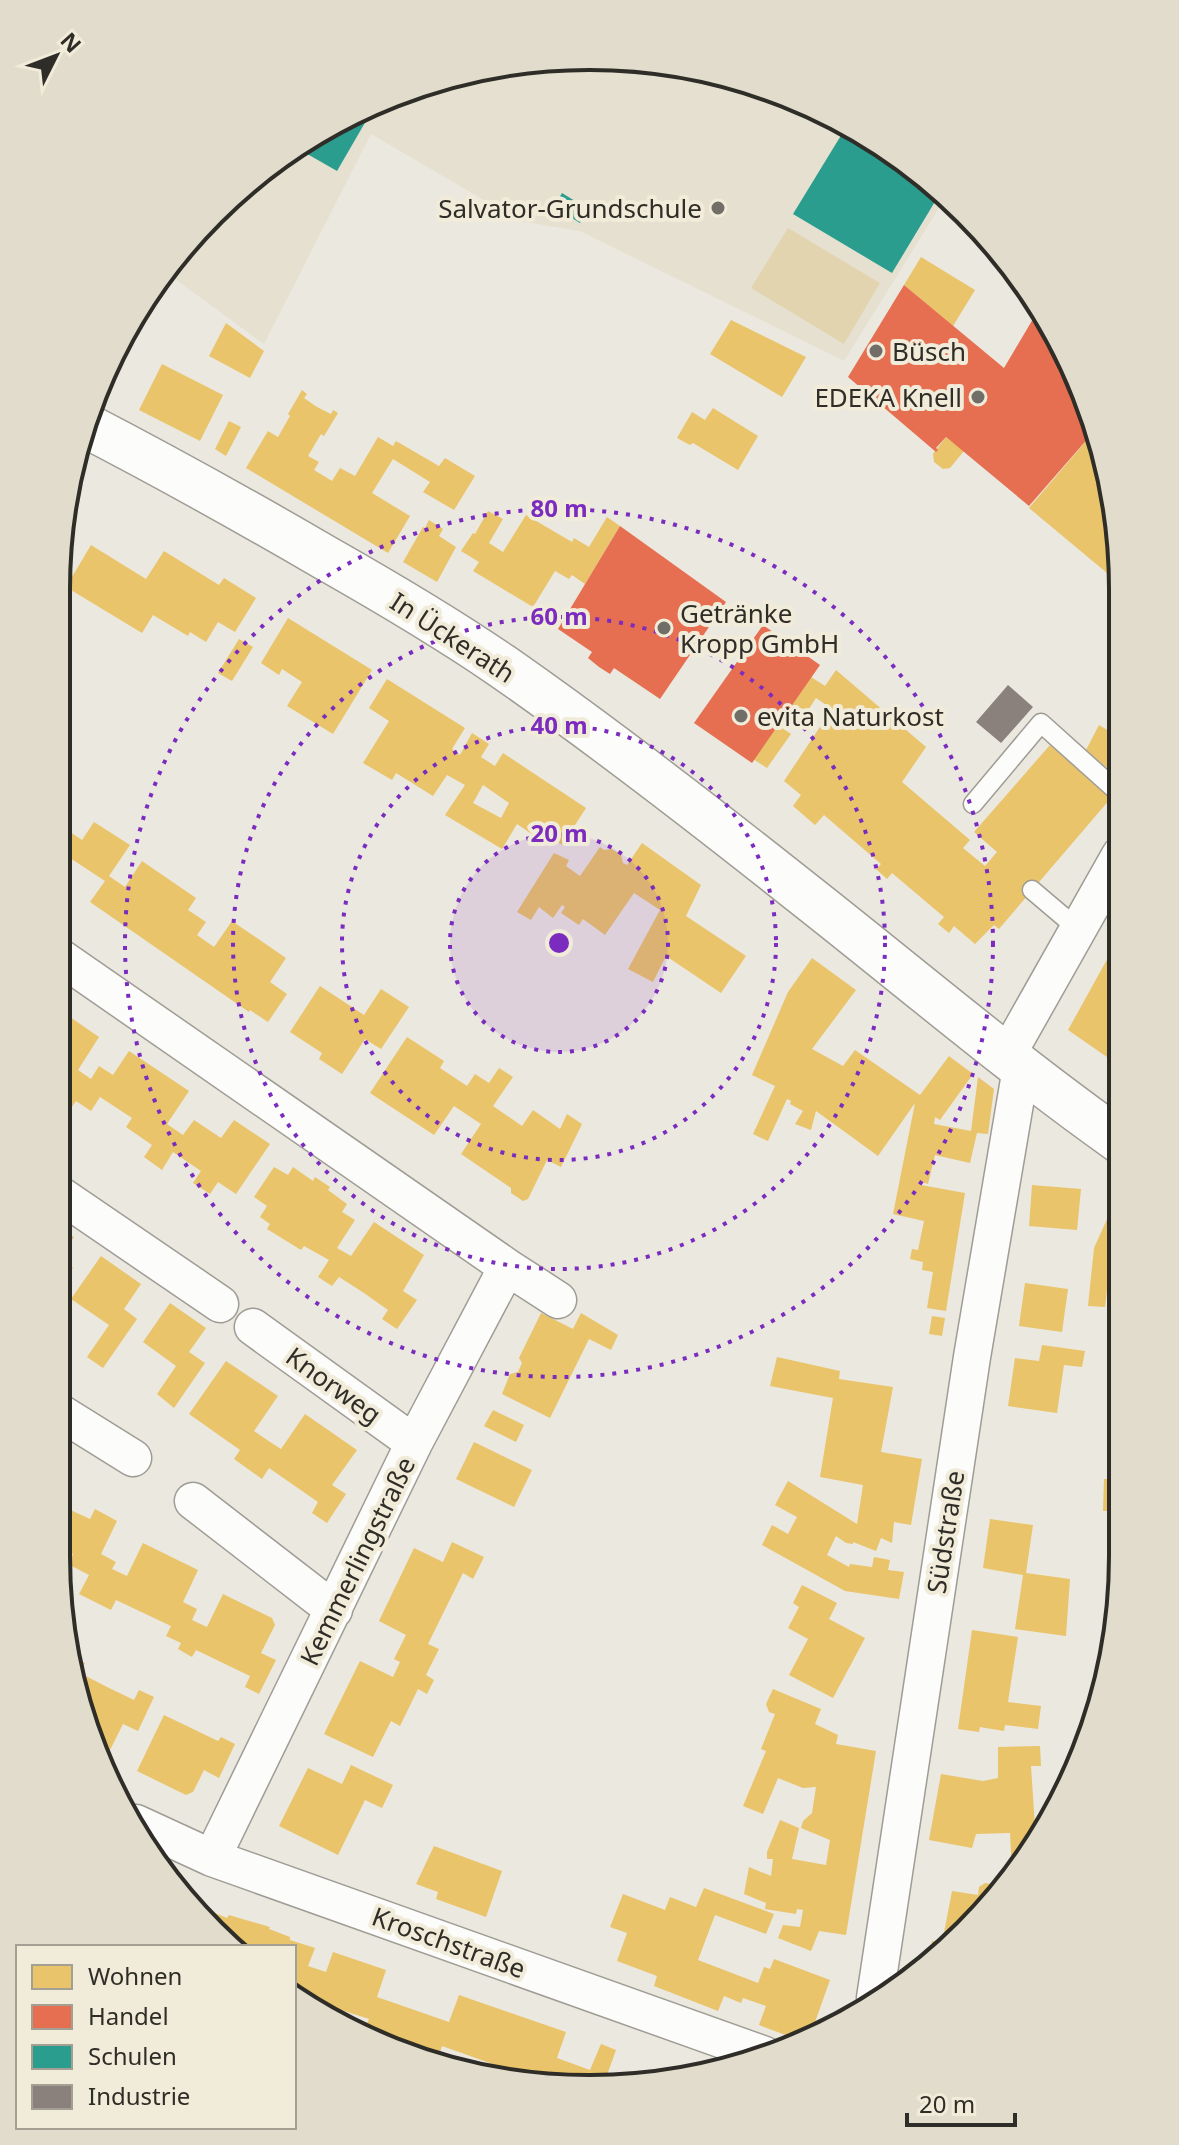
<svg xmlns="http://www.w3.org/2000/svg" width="1179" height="2145" viewBox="0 0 1179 2145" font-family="'Noto Sans',sans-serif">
  <rect width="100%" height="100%" fill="#ebe8df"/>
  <path fill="#e5e0cf" d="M554,57L659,61L761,84L856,127L942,189L947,195L844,361L580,231L520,221L371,134L264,344L164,271L188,238L264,167L353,111L451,74Z"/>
  <path fill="#e2d4af" d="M788,228L880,283L844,344L751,288Z"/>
  <path fill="#e9c46a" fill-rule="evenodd" d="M921,257L975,290L953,326L904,285Z
    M140,305L143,307L121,349L117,347L127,323Z
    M731,320L806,357L782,397L710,354Z
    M226,323L264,351L250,378L209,356Z
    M162,364L223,395L200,441L139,410Z
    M302,390L307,394L304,398L317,407L331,414L333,410L338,413L324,436L321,434L308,456L319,462L314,470L332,481L340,468L355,476L378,437L393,446L396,441L439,466L445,458L475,476L454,510L423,492L430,482L393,459L372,493L410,516L388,553L246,468L268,431L278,437L290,416L288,414Z
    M713,408L758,436L738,470L693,443L690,445L677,438L692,412L705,420Z
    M229,421L241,427L226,456L215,449Z
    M1097,428L1118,520L1119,583L1029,508Z
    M946,437L964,451L950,468L943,469L934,462L933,454Z
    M488,511L503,519L489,543L503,552L526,515L572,542L574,538L589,547L607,517L620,526L585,584L572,575L569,579L555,571L533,607L473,571L479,562L461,551L473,533L475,534Z
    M429,520L443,529L439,536L456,547L437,582L403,562L423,527L425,528Z
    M91,545L146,579L164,551L219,585L224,578L256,598L235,632L218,622L206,642L190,632L188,636L153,615L142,633L66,587Z
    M288,618L372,670L333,734L287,706L302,682L282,669L279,675L261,663Z
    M239,639L253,647L232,681L218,673Z
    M836,670L926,747L902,782L970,840L963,848L985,866L997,852L974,832L1050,745L1111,798L999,929L994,925L975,944L954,926L949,933L938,924L944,917L892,873L887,879L876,869L881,864L824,815L815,825L793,806L801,795L784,781L832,709L816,698L803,718L789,709L811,677L825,686Z
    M387,679L465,728L452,749L460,755L472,733L489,744L481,757L495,766L503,753L586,808L562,845L541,831L536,837L517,824L502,849L445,815L465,785L447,775L433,796L396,773L392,780L363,763L389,721L369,708ZM483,785L509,803L501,818L473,803Z
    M778,725L791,734L767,768L753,759Z
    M1099,725L1119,737V778L1086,750Z
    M94,822L130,845L109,876L125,887L142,861L196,898L188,910L206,922L197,935L214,947L232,921L286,958L270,982L287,994L268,1022L250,1010L249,1012L90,902L105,881L70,858L57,878V823L82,840Z
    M642,843L701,885L686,916L746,956L721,993L666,956L653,982L628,969L660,910L634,893L605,935L583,919L579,925L561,913L565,907L562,905L553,918L539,907L531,920L517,912L554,853L569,860L566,866L580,876L600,847L604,850L612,849L621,855L623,863L627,865Z
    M1120,936V1066L1068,1030Z
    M812,958L856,990L812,1049L843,1066L855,1050L920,1095L949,1056L973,1074L940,1120L935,1117L934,1124L971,1131L978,1077L994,1089L988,1134L977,1133L970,1163L935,1155L928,1184L922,1182L921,1185L965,1193L946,1311L927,1308L933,1272L922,1270L923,1262L910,1259L912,1249L918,1250L924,1221L893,1214L915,1103L878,1156L816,1111L811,1130L795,1124L803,1111L790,1104L791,1101L787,1099L768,1141L753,1134L775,1086L752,1075L788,992Z
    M320,986L364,1015L381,989L409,1007L381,1049L365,1039L342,1074L319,1059L322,1053L290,1032Z
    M57,1008L99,1037L78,1070L91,1079L99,1066L113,1075L129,1051L189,1091L167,1124L183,1135L194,1120L221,1138L234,1120L270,1144L236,1194L218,1182L210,1194L193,1183L201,1171L173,1152L162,1170L144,1157L152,1145L126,1127L132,1118L100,1097L91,1111L76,1101L67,1114L57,1107V1098L61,1091L57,1088Z
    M407,1037L444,1061L440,1068L467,1086L475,1074L489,1083L499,1068L513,1077L493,1106L522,1126L533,1110L560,1129L567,1114L582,1124L561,1167L547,1160L528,1199L523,1201L511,1193V1188L461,1154L481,1124L454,1106L434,1135L370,1093Z
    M274,1167L288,1175L293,1167L313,1181L315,1177L330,1187L328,1190L347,1204L342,1212L355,1220L337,1248L351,1256L374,1222L424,1255L403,1291L417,1300L397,1329L382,1319L388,1310L364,1293L339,1277L332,1286L318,1277L329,1260L304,1246L301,1250L267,1229L270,1224L260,1217L267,1206L254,1197Z
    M1032,1185L1081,1189L1077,1230L1029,1226Z
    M1108,1217L1121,1223V1272L1117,1270L1116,1282L1108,1281L1105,1307L1088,1306L1094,1248Z
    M56,1225L74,1237L59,1258L73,1268L56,1292Z
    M101,1256L141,1284L124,1309L137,1319L103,1368L87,1357L109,1325L71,1299Z
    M1025,1283L1068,1289L1062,1332L1019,1326Z
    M170,1303L206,1328L189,1352L205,1363L174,1408L157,1394L176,1366L143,1342Z
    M541,1313L573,1329L581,1313L618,1335L611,1350L589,1339L550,1418L502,1394L510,1374L518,1372L522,1363L519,1358Z
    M932,1316L945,1318L942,1336L929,1334Z
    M1042,1345L1085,1351L1082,1367L1064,1365L1057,1413L1008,1406L1015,1358L1039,1361Z
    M777,1357L840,1371L839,1379L893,1387L881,1452L922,1459L911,1525L894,1522L892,1543L881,1538L876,1551L853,1542V1544L846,1543L836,1536L827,1555L849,1567L850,1564L872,1567L874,1557L890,1560L888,1570L904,1572L899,1599L845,1591L762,1545L772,1525L788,1534L797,1517L775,1505L788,1481L857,1524L863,1485L820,1477L833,1398L770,1386Z
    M226,1361L278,1396L254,1431L267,1440L281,1449L305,1414L357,1450L332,1485L346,1494L327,1523L312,1513L318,1502L269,1468L262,1479L234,1459L240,1450L189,1414Z
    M493,1410L524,1425L516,1442L484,1426Z
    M474,1442L532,1470L514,1507L456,1479Z
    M1104,1479H1122V1511H1103Z
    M56,1496L67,1501L64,1507L90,1519L95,1509L117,1521L101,1554L116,1562L112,1569L127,1576L143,1543L198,1570L183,1602L197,1609L192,1620L207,1627L223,1594L272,1618L275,1625L261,1653L276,1660L259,1694L245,1687L250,1676L196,1650L192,1657L178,1649L181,1643L166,1636L171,1626L116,1600L111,1610L79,1594L89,1575L68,1564L73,1554L56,1546Z
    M990,1519L1033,1525L1026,1573L1070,1579L1066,1636L1015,1629L1023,1575L983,1568Z
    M452,1542L484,1557L473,1579L463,1573L428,1644L439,1649L426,1675L434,1680L427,1694L418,1689L400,1726L391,1721L373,1757L324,1734L360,1661L393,1677L400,1662L394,1659L406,1635L379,1621L414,1548L443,1562Z
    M802,1585L837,1603L829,1619L865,1638L833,1698L789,1675L808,1639L788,1628L799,1607L793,1603Z
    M972,1630L1018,1637L1008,1702L1041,1706L1038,1729L1005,1725L1004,1731L980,1727L979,1732L958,1729Z
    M73,1657L85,1663L80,1673L107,1687L134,1700L139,1690L154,1697L138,1731L123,1724L107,1756L97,1751L84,1727Z
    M773,1689L821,1709L815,1724L838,1735L836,1744L876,1751L846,1935L819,1931L811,1951L778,1938L783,1925L800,1927L803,1910L797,1909L796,1914L765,1909L766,1903L744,1894L749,1867L771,1876L773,1859H767V1852L780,1820L799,1828L792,1859L826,1865L830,1840L801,1828L803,1821L812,1813L816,1787L803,1788L778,1778L763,1814L743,1806L766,1751L761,1749L775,1714L769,1712L766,1704Z
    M164,1715L218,1741L221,1737L235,1744L219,1778L204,1770L193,1792L186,1795L137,1771Z
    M1040,1746L1041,1766H1031L1036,1842L1012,1871L1010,1833L976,1834L972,1848L929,1840L941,1774L983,1781L998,1778V1747Z
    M351,1765L393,1785L382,1808L365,1800L338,1855L279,1826L308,1768L342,1784Z
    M434,1846L502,1871L486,1917L436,1899L438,1892L416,1884Z
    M985,1883L992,1884L996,1890L942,1956L928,1965L932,1941L942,1943L952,1891L978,1895L979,1887Z
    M704,1888L774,1914L766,1934L715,1915L698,1960L758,1983L764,1967L770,1969L774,1959L830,1980L809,2039L804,2042L759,2025L766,2006L743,1998L741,2003L724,1996L718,2011L654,1986L657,1976L617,1961L627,1933L610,1927L623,1894L665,1910L670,1897L696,1907Z
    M210,1911L227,1918L229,1915L270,1927L269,1929L290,1937V1940L315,1948L308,1966L326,1972L333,1952L386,1970L377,1997L449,2022L459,1995L566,2032L557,2058L590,2070L601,2044L616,2050L603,2086L535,2079L442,2046L438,2059L403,2047L402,2048L364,2031L369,2019L317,2002L315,2009L295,2000L297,1996L294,1995V1947H238L208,1919Z"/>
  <path fill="#e76f51" d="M904,285L1004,368L1040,307L1095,418L1097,428L1029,506L946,437L936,448L938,450L936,452L848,377Z
    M620,526L726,602L660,699L614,668L610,674L599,667L588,658L592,652L558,629Z
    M763,625L820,665L752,763L694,723Z"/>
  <path fill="#2a9d8f" d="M377,102L337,171L295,147L353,111Z
    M848,124L856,127L942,190L892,273L793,214Z
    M562,193L588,209L580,223L554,207Z"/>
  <path fill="#8a817c" d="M1008,685L1033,707L1001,743L976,722Z"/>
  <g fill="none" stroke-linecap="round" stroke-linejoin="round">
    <g stroke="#9f9c95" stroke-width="21">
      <path id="service" d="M973,804L1041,723L1119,793
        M1032,890L1078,929"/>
    </g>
    <g stroke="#9f9c95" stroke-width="39">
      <path id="minor" d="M57,955L507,1267L414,1443L212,1858
        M1006,1057L1120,855
        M56,1192L220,1304
        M507,1267L558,1300
        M253,1327L414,1443
        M56,1410L133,1458
        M193,1501L334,1610
        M136,1823L212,1858L765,2055
        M875,1998L972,1357L1021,1068"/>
    </g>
    <g stroke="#9f9c95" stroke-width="47">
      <path id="secondary" d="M85,425C166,467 245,511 324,557C384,591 445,627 502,666C604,737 703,814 800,891C907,975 1010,1063 1120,1141"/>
    </g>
    <use href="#service" stroke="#fcfcfa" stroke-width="18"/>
    <use href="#minor" stroke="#fcfcfa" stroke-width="36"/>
    <use href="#secondary" stroke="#fcfcfa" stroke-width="44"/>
  </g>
  <circle cx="559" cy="943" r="109" fill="#7b2cbf" fill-opacity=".12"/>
  <g fill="none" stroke="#7b2cbf" stroke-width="4" stroke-dasharray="4 8">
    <circle cx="559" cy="943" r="109"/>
    <circle cx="559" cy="943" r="217"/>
    <circle cx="559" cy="943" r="326"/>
    <circle cx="559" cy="943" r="434"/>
  </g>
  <g fill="#716e67" stroke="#f1ebd9" stroke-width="3">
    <circle cx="718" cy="208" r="8"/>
    <circle cx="876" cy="351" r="8"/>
    <circle cx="978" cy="397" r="8"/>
    <circle cx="664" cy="628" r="8"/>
    <circle cx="741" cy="716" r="8"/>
  </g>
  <g text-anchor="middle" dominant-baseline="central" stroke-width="8" stroke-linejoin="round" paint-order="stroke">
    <g font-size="26" fill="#2f2d27" stroke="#f1ebd9" text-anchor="start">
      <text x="702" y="208" text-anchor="end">Salvator-Grundschule</text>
      <text x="892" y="351">Büsch</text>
      <text x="962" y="397" text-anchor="end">EDEKA Knell</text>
      <text x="680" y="613">Getränke<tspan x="680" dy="30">Kropp GmbH</tspan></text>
      <text x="757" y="716">evita Naturkost</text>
    </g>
    <g font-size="26" fill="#2f2d27" stroke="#f1ebd9">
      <text transform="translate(453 637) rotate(33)">In Ückerath</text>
      <text transform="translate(334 1385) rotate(36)">Knorweg</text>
      <text transform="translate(945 1532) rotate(-81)">Südstraße</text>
      <text transform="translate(357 1561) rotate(-64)">Kemmerlingstraße</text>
      <text transform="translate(449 1942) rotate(20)">Kroschstraße</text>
    </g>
  </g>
  <path d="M0 0H1179V2145H0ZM589 70H590A519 519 0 0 1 1109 589V1556A519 519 0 0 1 590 2075H589A519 519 0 0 1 70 1556V589A519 519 0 0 1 589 70Z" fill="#e1dccb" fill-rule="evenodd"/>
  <path fill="none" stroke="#2f2d27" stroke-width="4" d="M589 70H590A519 519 0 0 1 1109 589V1556A519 519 0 0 1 590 2075H589A519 519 0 0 1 70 1556V589A519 519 0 0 1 589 70Z"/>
  <circle cx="559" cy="943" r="12" fill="#7b2cbf" stroke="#f1ebd9" stroke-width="4"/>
  <g font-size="24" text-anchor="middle" font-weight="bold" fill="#7b2cbf" stroke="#f1ebd9" stroke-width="8" stroke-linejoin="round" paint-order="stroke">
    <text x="559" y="517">80 m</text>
    <text x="559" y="625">60 m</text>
    <text x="559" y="734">40 m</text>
    <text x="559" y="842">20 m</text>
  </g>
  <rect x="16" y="1945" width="280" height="184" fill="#f1ebd9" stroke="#a39f92" stroke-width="2"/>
  <rect x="32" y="1965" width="40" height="24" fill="#e9c46a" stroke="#a39f92" stroke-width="2"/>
  <text x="88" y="1985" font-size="24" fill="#2f2d27">Wohnen</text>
  <rect x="32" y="2005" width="40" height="24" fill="#e76f51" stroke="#a39f92" stroke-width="2"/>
  <text x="88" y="2025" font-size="24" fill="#2f2d27">Handel</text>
  <rect x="32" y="2045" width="40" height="24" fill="#2a9d8f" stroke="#a39f92" stroke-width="2"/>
  <text x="88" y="2065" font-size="24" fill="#2f2d27">Schulen</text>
  <rect x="32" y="2085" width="40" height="24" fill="#8a817c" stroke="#a39f92" stroke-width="2"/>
  <text x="88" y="2105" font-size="24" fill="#2f2d27">Industrie</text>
  <g transform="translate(56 56) rotate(48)" stroke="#f1ebd9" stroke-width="6" paint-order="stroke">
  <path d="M0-6L14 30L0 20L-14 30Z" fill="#2f2d27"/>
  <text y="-12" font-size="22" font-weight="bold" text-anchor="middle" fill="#2f2d27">N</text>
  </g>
  <path d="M907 2113v12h108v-12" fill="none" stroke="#2f2d27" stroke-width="4"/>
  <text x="919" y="2113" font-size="24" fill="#2f2d27" stroke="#f1ebd9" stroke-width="6" paint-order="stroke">20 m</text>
</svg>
